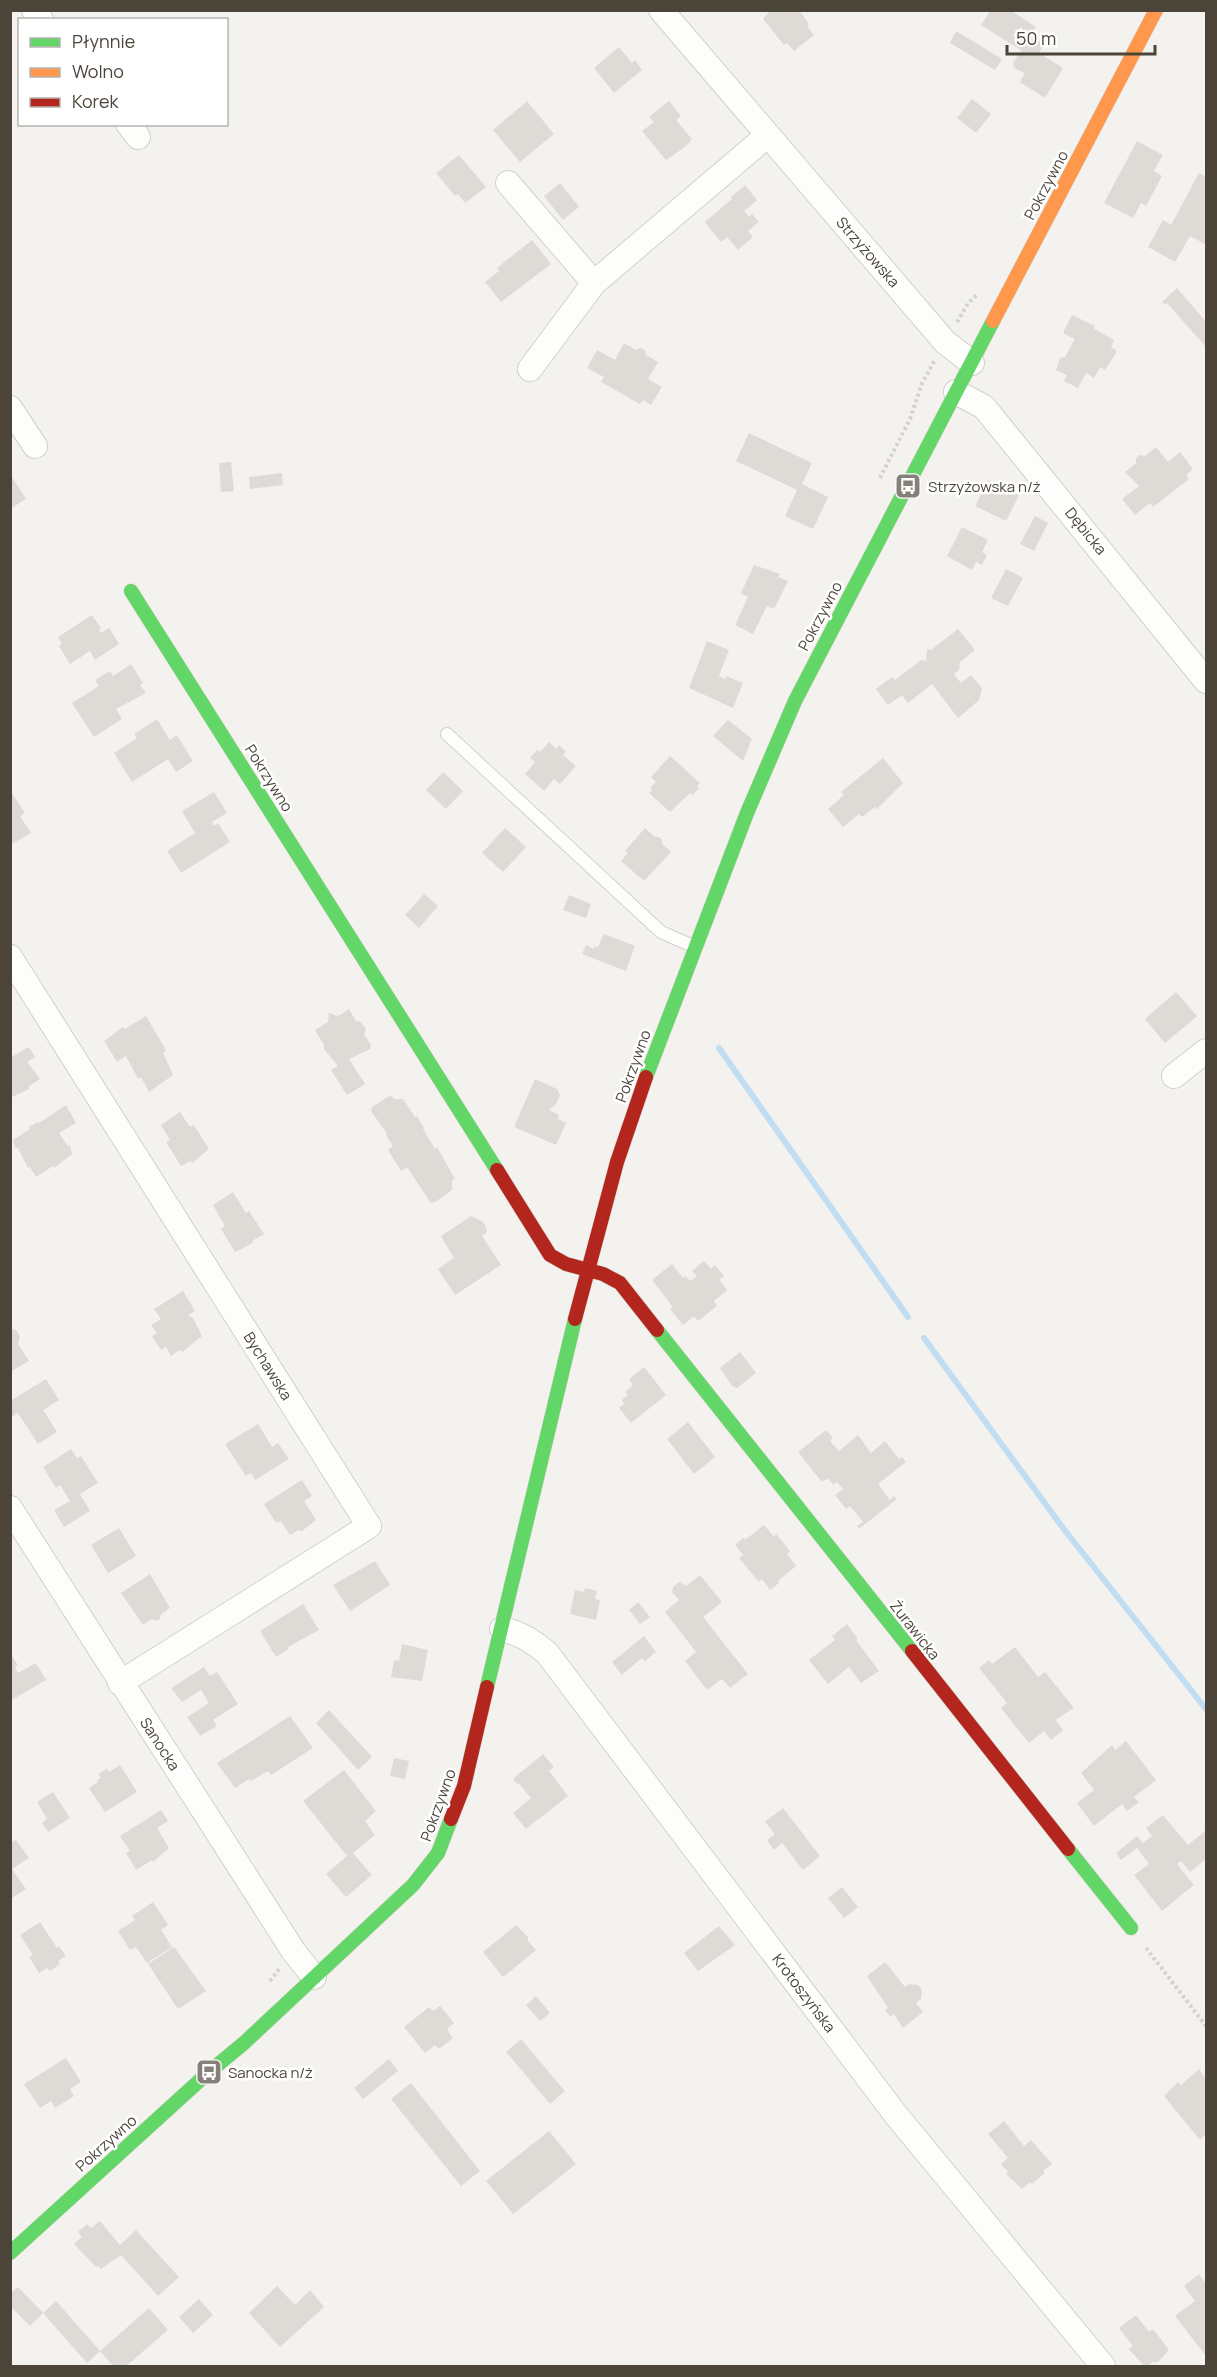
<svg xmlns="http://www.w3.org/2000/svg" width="1217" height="2377" viewBox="0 0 1217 2377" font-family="Manrope,sans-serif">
  <rect width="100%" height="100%" fill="#f4f2ee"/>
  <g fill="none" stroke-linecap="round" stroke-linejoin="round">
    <path stroke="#c0ddf1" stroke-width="6" d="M719,1048L908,1317
      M924,1338L1063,1528L1206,1709"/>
  </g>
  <path fill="#dedbd6" d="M771,10H799L809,24L807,26L814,35L794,51L787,43L784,45L763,19Z
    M991,10H1010L1036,27L1030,36L1044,44L1039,53L1063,68L1045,98L1020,82L1025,73L1014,68L1013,63L1021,50L981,25Z
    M956,31L1002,59L995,70L950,43Z
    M619,47L632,63L635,60L642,70L614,93L594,68Z
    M972,99L991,114L976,133L957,118Z
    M527,101L554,134L520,162L493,130Z
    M669,101L681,116L676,120L692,139L685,147L666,160L642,131L654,122L649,117Z
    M1137,141L1163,155L1154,171L1162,176L1146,206L1141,203L1133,218L1104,203Z
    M459,155L486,187L465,203L458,194L455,196L436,173Z
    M1199,173L1206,177V242L1205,244L1190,236L1175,262L1148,247L1163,220L1171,225Z
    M560,183L579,207L563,220L544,196Z
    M745,185L757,200L744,211L749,217L752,214L759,222L748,231L753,237L738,250L727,237L721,242L705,222L732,199L731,197Z
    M532,240L551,264L501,302L485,282L499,271L497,268Z
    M1177,288L1206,322V347L1167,303L1165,305L1162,302Z
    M1072,315L1095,326L1094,329L1114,340L1111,347L1116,350V353L1105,370L1100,367L1094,378L1086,373L1078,388L1064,381L1067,375L1056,370L1060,358L1065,357L1075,339L1063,333Z
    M624,343L636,350L641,348L645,350L646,355L658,362L648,379L662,387L651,405L643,400L640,404L601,382L604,377L587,368L597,350L615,360Z
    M749,433L812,463L802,484L828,497L813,529L785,516L797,490L736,461Z
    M1156,447L1168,462L1180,452L1193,469L1186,475L1189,479L1153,507L1150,503L1135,515L1122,499L1139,486L1125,472L1136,463V458L1140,455L1145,456Z
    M231,462L234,491L221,492L219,463Z
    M282,473L283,485L250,489L249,477Z
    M10,474L26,499L10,509Z
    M988,480L1019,495L1006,521L975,506Z
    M1035,516L1048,523L1034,551L1020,544Z
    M962,527L988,540L982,552L987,555L982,565L976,562L972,570L947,556Z
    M754,565L780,574L778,577L788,581L774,609L767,606L753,634L735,625L748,597L741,593Z
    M1006,569L1023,578L1008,606L991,598Z
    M92,615L101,628L99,630L101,633L109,628L119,644L95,660L90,651L70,664L59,646L62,644L58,637Z
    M958,629L975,650L960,662L959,670L954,674L961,683L971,675L982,688L979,700L958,718L932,684L908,703L902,695L888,705L876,689L892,677L895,680L921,660L926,661L927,649L931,650Z
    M707,641L729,650L719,676L725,679L726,676L743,683L733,708L689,688Z
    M131,664L143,683L140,685L146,693L116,709L122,719L94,737L72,703L99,686L95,680L110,671L113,676Z
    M157,719L170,740L177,735L193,761L176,772L168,759L132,782L114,753L137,738L134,734Z
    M728,720L752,739L743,761L713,736Z
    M549,742L556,749L559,745L566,752L563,755L576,766L560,784L554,779L544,791L525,774L535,762L530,758L537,750L540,752Z
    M670,756L700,783L697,786L699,788L692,795L690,793L670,812L649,793L652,790L650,788L656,782L651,777Z
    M883,758L903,783L877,809L875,807L862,817L859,814L843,827L828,809L844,795L841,792Z
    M443,772L463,791L446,809L426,790Z
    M10,790L25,813L20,816L31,833L10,845Z
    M214,792L227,813L212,822L214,826L218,823L230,842L181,873L167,851L195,833L182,811Z
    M505,828L526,847L503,872L482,853Z
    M645,828L655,837H659L662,840V844L671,852L644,881L621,861L628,853L625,851Z
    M424,894L438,906L419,928L405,915Z
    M569,895L591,904L586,918L563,910Z
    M604,934L635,946L626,971L582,954L586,945L594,949L595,946L598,947Z
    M1176,992L1197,1016L1165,1043L1145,1019Z
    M349,1009L356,1021L361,1022L366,1029L364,1034L371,1045L370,1049L349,1059L365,1084L347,1095L331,1070L338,1066L324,1049V1045L315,1030L328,1022L329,1013L338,1016Z
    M146,1016L166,1050L163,1053L173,1075L149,1092L141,1077L138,1079L126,1056L117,1062L104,1041L123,1027L125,1029Z
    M29,1047L35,1057L27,1062L40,1079L29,1086V1089L12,1097L10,1058Z
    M535,1079L557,1089L560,1095L556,1104L549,1110L559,1115L558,1119L566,1123L556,1145L514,1127Z
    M391,1095L394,1099H403L415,1117L417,1116L424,1128L423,1129L435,1149L437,1147L455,1179L452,1180V1190L434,1203L430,1202L407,1167L401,1171L388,1150L393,1146L386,1135L387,1134L371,1111L372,1107Z
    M66,1105L76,1123L59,1133L67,1145L70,1146L72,1154L54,1168L53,1166L36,1177L30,1167L28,1168L18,1148H15L13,1140L30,1129L29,1127L38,1122L39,1123Z
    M180,1112L190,1127L194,1125L209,1149L192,1163L190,1161L181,1166L166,1142L170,1140L161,1125Z
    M233,1192L246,1213L249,1211L264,1234L252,1241L253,1243L235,1252L221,1229L225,1226L213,1205Z
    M471,1216L483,1222L486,1227L487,1232L482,1236L501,1265L455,1295L438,1269L454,1258L441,1236Z
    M704,1261L711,1269L715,1265L724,1276L719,1280L727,1290L714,1301L717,1306L698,1321L694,1316L683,1325L670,1309L673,1307L652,1280L672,1264L683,1278L685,1276L690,1281L697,1276L692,1271Z
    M183,1291L195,1311L188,1315L193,1318L202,1336L182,1352L180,1350L171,1356L166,1347L161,1350L152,1336L157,1333L151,1325L161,1319L154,1309Z
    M10,1329L16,1330L20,1336L18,1344L29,1361L10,1372Z
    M740,1352L756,1373L737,1388L732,1386L720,1368Z
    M644,1367L666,1395L631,1423L619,1408L624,1404L622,1400L628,1395L625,1392L633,1385L629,1379Z
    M46,1379L59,1400L43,1410L57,1432L38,1444L18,1413L10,1418V1401Z
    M688,1422L715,1457L694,1474L667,1439Z
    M258,1424L272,1447L278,1443L289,1459L255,1480L251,1473L246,1476L225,1444Z
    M826,1430L833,1438L830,1441L839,1451L858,1435L871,1453L885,1441L899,1459L902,1457L906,1462L878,1484L890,1500L894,1496L897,1499L859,1529L857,1526L863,1522L850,1506L846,1509L835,1495L843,1489L837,1482L833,1485L828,1478L822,1482L798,1452Z
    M71,1449L77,1458L81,1456L98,1483L80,1494L90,1511L64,1527L54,1510L70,1501L60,1485L56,1488L43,1467Z
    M302,1480L312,1496L304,1501L316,1520L302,1531L299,1530L290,1535L281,1521L276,1523L264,1504Z
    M764,1525L774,1537L776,1534L790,1551L787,1554L796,1566L778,1581L779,1583L770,1590L762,1579L759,1582L739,1558L743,1555L735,1545L744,1537L745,1540Z
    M119,1528L136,1556L108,1573L91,1545Z
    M375,1561L390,1585L350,1611L333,1585Z
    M150,1574L170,1608L161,1614L160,1619L156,1621L152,1619L143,1625L121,1593Z
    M700,1575L722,1602L703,1617L748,1674L730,1688L722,1679L707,1690L685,1661L696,1652L665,1612L679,1600L672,1592L673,1587L679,1582L686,1586Z
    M585,1588L597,1591L595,1599L600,1600L596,1620L570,1614L575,1590L584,1592Z
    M638,1602L650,1617L640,1624L629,1610Z
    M303,1604L319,1630L288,1647L289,1649L276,1657L260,1631Z
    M847,1624L858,1639L856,1640L879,1671L861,1683L849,1667L828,1684L809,1660L835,1640L832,1636Z
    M644,1636L656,1652L645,1661L642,1658L622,1675L612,1662Z
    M402,1644L428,1650L422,1681L391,1677L394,1660L399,1661Z
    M1015,1647L1038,1677L1045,1672L1074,1708L1055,1720L1063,1730L1051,1740L1044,1731L1029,1743L1001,1708L1007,1703L979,1668L989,1660L992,1664Z
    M10,1653L18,1665L15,1667L18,1673L36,1663L46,1680L10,1701Z
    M204,1667L210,1676L217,1672L238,1704L213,1720L217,1726L200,1736L187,1717L209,1703L201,1690L182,1702L171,1688Z
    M329,1710L372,1757L358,1770L316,1723Z
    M290,1716L313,1748L271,1775L268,1771L251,1781L249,1779L235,1788L217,1763Z
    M1126,1741L1156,1780L1134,1797L1139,1802L1127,1811L1122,1804L1094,1826L1077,1803L1094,1790L1081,1773L1112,1745L1115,1750Z
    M543,1754L554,1767L549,1771L568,1796L526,1829L513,1813L531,1798L520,1785L514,1781V1778Z
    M394,1758L409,1761L405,1779L390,1776Z
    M120,1765L137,1792L105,1812L89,1788L98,1782L97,1780L101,1778L98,1774L107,1769L109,1772Z
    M344,1770L376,1811L365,1821L375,1835L353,1853L372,1875L346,1897L326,1874L347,1856L303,1801Z
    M53,1792L70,1818L48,1832L42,1823L47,1819L37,1802Z
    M783,1808L820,1856L803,1870L782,1843L774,1850L767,1840L775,1834L765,1822Z
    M161,1810L168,1821L157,1828L169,1848L153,1862L152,1860L136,1870L126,1853L130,1851L120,1836Z
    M1163,1815L1188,1845L1206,1830V1859L1190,1872L1181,1861L1177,1864L1194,1885L1162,1911L1134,1875L1149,1864L1137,1848L1121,1860L1116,1853L1137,1836L1143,1843L1152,1836L1146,1828Z
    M16,1840L29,1858L12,1869L26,1889L10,1899V1843Z
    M842,1887L858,1907L844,1918L828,1898Z
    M153,1902L168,1925L161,1930L172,1947L147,1963L136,1947L130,1950L118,1931L135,1920L132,1916Z
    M40,1922L57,1948L59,1946L66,1956L58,1961L60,1964L50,1971L47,1968L39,1973L29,1957L33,1955L20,1935Z
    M516,1925L528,1937V1941L536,1950L503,1977L483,1952Z
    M719,1926L735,1945L698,1971L684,1953Z
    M174,1947L206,1991L178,2009L148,1964Z
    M885,1962L905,1987L909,1984L918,1985L922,1990L921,1999L916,2003L923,2012L903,2028L894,2014L890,2017L885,2010L888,2008L867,1976Z
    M536,1996L550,2013L540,2021L526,2005Z
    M440,2006L454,2023L447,2029L453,2038L439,2049L435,2045L425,2053L404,2027L429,2007L433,2011Z
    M521,2039L565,2091L550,2104L506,2052Z
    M66,2058L81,2082L70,2089L74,2096L55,2108L51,2101L40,2108L24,2084Z
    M389,2059L398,2071L363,2099L354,2088Z
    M1199,2069L1206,2079V2134L1200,2140L1164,2096L1178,2082L1181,2085Z
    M411,2083L480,2171L461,2186L391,2099Z
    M1004,2121L1024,2146L1031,2140L1052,2164L1043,2171L1045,2173L1032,2184L1030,2182L1022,2189L1006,2174L1008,2172L1001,2164L1008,2158L988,2134Z
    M549,2131L576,2164L513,2214L486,2181Z
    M100,2221L120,2245L136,2230L179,2277L158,2296L121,2255L101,2269L98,2266L96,2267L74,2244L82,2237L78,2232L87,2224L91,2228Z
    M1199,2274L1206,2284V2356L1175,2316L1195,2301L1184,2286Z
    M277,2286L295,2305L310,2290L324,2307L280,2347L249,2313Z
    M18,2287L43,2313L30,2326L10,2306V2294Z
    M199,2299L213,2315L193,2333L179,2317Z
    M56,2301L100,2351L87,2363L43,2313Z
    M149,2308L168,2330L126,2366H113L100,2351Z
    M1136,2315L1149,2332L1153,2329L1169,2350L1158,2362H1153L1148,2366H1144L1129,2349L1133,2346L1119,2328Z"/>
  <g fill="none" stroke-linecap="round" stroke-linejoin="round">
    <g stroke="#d2d0cb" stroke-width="14">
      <path id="lane" d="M447,734L661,932L695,947"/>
    </g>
    <g stroke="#d2d0cb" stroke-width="26">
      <path id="street" d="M34,10L41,20
        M661,10L945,342L972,363
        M128,124L138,137
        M508,183L594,283
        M530,369L594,283L768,135
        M956,392L984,407L1206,681
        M10,408L35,446
        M10,957L369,1526L120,1683
        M1174,1076L1206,1051
        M10,1508L294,1952L314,1977
        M502,1629C520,1633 533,1641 547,1653L896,2115L1103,2366"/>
    </g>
    <g stroke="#d3cfc5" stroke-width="15">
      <path id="fast" d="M131,591L497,1170
        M646,1077L747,813L795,701L993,321
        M657,1330L912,1651
        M487,1687L575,1319
        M1068,1849L1131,1928
        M10,2253L209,2072L244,2043L413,1885L438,1853L451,1819"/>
    </g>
    <g stroke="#d3cfc5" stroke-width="15">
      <path id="slow" d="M993,321L1156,10"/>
    </g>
    <g stroke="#d3cfc5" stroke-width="15">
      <path id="jam" d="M497,1170L550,1255L566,1264L603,1274L620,1283L657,1330
        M575,1319L617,1162L646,1077
        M912,1651L1068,1849
        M451,1819L464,1786L487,1687"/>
    </g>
    <path stroke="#d3d2cc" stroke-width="4" stroke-dasharray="3 3" stroke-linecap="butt" d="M957,322L969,302L977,295
      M880,478L910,419L922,383L935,360
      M1146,1948L1206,2026
      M270,1981L280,1968"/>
    <use href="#lane" stroke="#fdfdfc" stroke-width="12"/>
    <use href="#street" stroke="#fdfdfc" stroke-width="24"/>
    <use href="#fast" stroke="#63d668" stroke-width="14"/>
    <use href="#slow" stroke="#ff974d" stroke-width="14"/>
    <use href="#jam" stroke="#b3261e" stroke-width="14"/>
  </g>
  <defs>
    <g id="bus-square" transform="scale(1.35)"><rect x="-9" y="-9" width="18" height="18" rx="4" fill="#868178" stroke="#fff"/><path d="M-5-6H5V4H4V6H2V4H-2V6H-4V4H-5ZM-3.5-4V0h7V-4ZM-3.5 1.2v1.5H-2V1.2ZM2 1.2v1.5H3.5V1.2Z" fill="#fff"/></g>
  </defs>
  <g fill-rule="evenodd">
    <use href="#bus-square" x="908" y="486"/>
    <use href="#bus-square" x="209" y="2072"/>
  </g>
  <g text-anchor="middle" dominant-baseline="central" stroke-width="5" stroke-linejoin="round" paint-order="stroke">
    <g font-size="15" fill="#4b4439" stroke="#fff">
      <text transform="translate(1046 185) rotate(-62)">Pokrzywno</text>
      <text transform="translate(868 252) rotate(49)">Strzyżowska</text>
      <text transform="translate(1086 531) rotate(51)">Dębicka</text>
      <text transform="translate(820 616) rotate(-62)">Pokrzywno</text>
      <text transform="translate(269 778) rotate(58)">Pokrzywno</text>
      <text transform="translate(633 1066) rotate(-70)">Pokrzywno</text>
      <text transform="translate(268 1366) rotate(58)">Bychawska</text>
      <text transform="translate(915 1630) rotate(52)">Żurawicka</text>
      <text transform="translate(160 1744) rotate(57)">Sanocka</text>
      <text transform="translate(438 1805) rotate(-70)">Pokrzywno</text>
      <text transform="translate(804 1993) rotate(53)">Krotoszyńska</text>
      <text transform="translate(106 2143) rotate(-42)">Pokrzywno</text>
    </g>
    <g font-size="15" fill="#4b4439" stroke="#fff" text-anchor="start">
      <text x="928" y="486">Strzyżowska n/ż</text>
      <text x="228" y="2072">Sanocka n/ż</text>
    </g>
  </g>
  <rect width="1217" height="2377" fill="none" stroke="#4b4439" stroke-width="24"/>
  <rect x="18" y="18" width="210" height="108" fill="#ffffff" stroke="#b7b4b0" stroke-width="1.5"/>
  <rect x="30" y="38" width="30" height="9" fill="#63d668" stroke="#b7b4b0" stroke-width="1.5"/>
  <text x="72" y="48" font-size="18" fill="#4b4439">Płynnie</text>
  <rect x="30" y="68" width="30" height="9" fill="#ff974d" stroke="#b7b4b0" stroke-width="1.5"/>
  <text x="72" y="78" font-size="18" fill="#4b4439">Wolno</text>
  <rect x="30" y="98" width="30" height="9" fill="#b3261e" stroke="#b7b4b0" stroke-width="1.5"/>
  <text x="72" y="108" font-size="18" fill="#4b4439">Korek</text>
  <path d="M1007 45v9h148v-9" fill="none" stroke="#4b4439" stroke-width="3"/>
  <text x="1016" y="45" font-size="18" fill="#4b4439" stroke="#ffffff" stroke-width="4.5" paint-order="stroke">50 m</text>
</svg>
